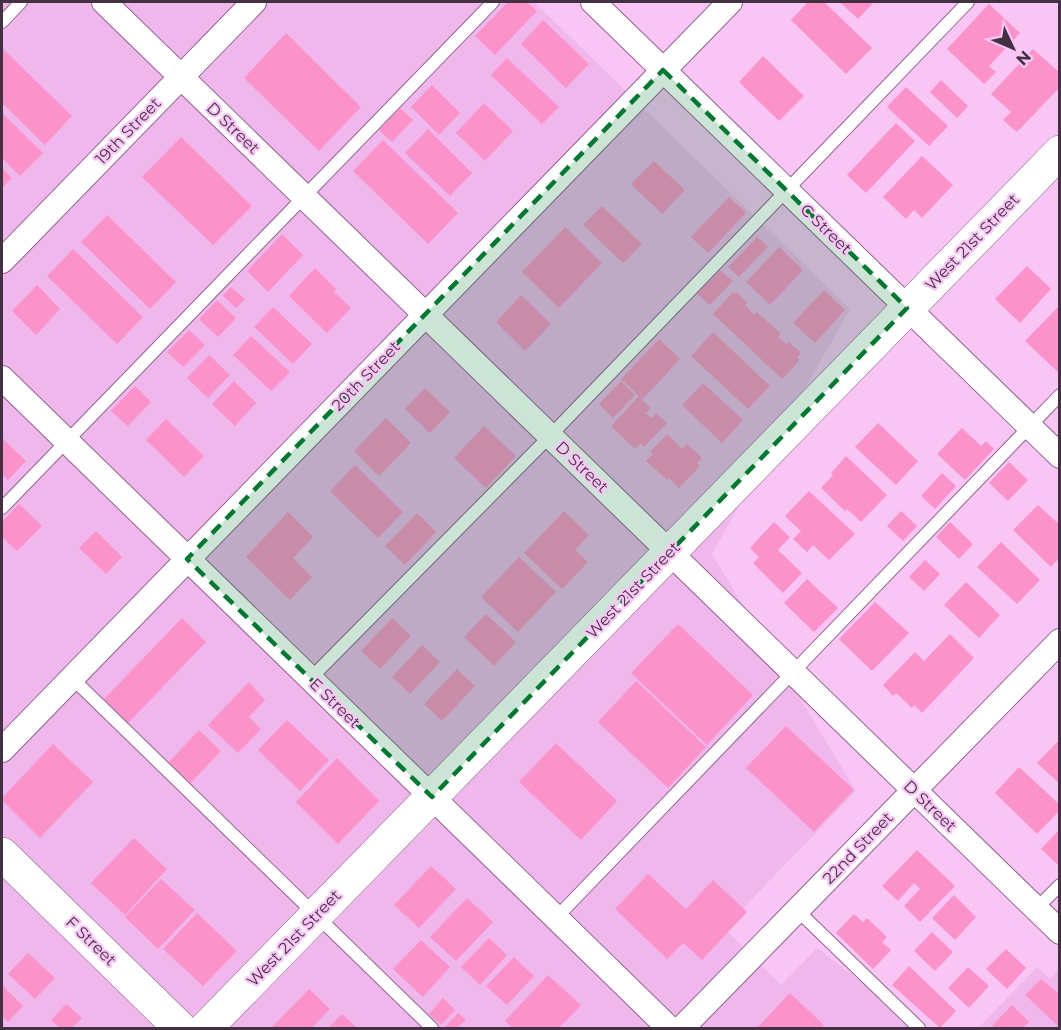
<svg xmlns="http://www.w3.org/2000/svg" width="1061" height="1030" viewBox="0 0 1061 1030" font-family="Montserrat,sans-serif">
  <rect width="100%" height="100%" fill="#f8c5f5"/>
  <path fill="#efb7ec" d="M2,2H534L850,309L712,554L856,791L724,928L781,985L817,948L921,1028H2Z
    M1037,967L1050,979L1059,968V1028H978Z"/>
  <path fill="#fb92c9" d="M508,2H527L537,11L495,55L475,36Z
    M808,2H824L872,48L846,74L791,20Z
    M840,2H874L858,19Z
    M989,4L1020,33L989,66L996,72L984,84L947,49Z
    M543,20L589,64L566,88L521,44Z
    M286,33L361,107L319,151L244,78Z
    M2,48L72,116L45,145L2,103Z
    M1033,49L1060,73V87L1017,132L1003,120L1011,112L991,94Z
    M763,56L804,96L779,121L739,82Z
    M507,58L559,107L542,124L491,75Z
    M941,80L968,106L957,118L930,92Z
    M432,85L460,113L439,135L411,107Z
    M906,87L948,126L929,146L887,107Z
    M484,103L513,131L485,161L456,133Z
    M400,108L413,120L392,142L379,130Z
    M2,113L43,153L20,176L2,158Z
    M896,123L915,141L866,193L847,175Z
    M428,129L472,173L450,196L405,153Z
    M181,137L252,206L213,245L142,177Z
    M383,140L458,213L428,244L353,171Z
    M922,156L953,185L922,218L914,210L906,219L883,197Z
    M654,161L685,190L662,214L631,184Z
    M2,168L12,178L2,188Z
    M729,197L746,213L708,253L691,237Z
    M602,206L642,244L623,263L583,225Z
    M107,215L176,282L150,309L81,242Z
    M565,227L602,263L559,308L522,272Z
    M282,234L303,255L268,292L247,271Z
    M757,237L768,247L739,277L728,267Z
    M779,247L803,270L770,305L746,282Z
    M73,249L143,317L117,344L47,276Z
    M1027,266L1051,289L1020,323L995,299Z
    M315,268L336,289L334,292L351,308L327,333L289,296Z
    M720,270L733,281L710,305L697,294Z
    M37,285L60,309L36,335L12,311Z
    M231,287L245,299L236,308L223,296Z
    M824,290L845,310L815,343L793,323Z
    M733,292L735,294L737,292L747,303L745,305L754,315L757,312L781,334L778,337L786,344L789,342L801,353L797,357L800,360L782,379L713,314Z
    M521,295L551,324L525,351L496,322Z
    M217,300L236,318L218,337L199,319Z
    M1060,305V374L1025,341Z
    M273,307L312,344L293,364L254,327Z
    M189,330L205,345L183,367L167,352Z
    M713,332L770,386L748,409L691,356Z
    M251,336L290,372L271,391L233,355Z
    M659,339L680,359L642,400L651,408L646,413L651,418L656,413L667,423L644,447L641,443L635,449L611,426L639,396L621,379Z
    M209,355L230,375L208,398L187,378Z
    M234,381L256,403L235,426L212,404Z
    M621,381L635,395L613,418L599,404Z
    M703,383L743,420L722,443L682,405Z
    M135,386L151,402L128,426L111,411Z
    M425,388L450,412L430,433L405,409Z
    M386,418L411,443L379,476L354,451Z
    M166,419L204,456L184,477L146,440Z
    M878,423L918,461L896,485L855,447Z
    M484,426L516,456L486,488L454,458Z
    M962,428L981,446L986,441L994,449L965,480L937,454Z
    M667,434L682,449L687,444L702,458L697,463L700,466L679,488L669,478L667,480L646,461L653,454L650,452Z
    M2,438L26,461L8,480L2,474Z
    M846,456L887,495L861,522L847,509L845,511L821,488L833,475L831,473Z
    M1009,462L1028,480L1008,501L989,483Z
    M355,465L403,512L378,538L330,491Z
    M942,473L956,486L935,509L921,496Z
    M809,491L855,534L829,560L813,545L807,552L793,539L801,531L785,516Z
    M19,504L42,526L17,551L2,537V522Z
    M1038,505L1060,525V557L1051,567L1013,530Z
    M564,511L589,535L575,550L588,562L562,589L524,553Z
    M901,511L917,526L903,541L887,526Z
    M288,512L313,537L293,558L312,577L290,600L246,557Z
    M417,513L436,532L405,565L385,546Z
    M774,522L790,537L778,550L802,573L783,593L753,563L759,557L750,548Z
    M950,522L973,544L959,559L936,537Z
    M96,531L122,557L106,574L79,548Z
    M1001,542L1040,580L1017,604L977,567Z
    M519,557L556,592L518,632L481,597Z
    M925,560L940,574L924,591L909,577Z
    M807,579L838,608L814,632L784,603Z
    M966,582L1000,615L979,638L944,605Z
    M875,602L909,633L872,671L839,639Z
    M486,614L516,642L494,666L464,637Z
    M182,618L206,642L128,723L104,699Z
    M392,618L411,636L380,669L361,651Z
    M678,624L753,695L707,745L631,673Z
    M950,634L974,658L922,713L914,705L912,708L896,693L893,696L883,685L915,652L924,661Z
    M422,645L440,662L410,694L392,677Z
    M457,669L475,686L442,721L424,704Z
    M636,681L706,747L668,788L598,722Z
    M249,682L265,700L249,717L261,729L238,753L208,725Z
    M287,720L329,760L300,791L258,750Z
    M786,726L854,790L814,832L746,768Z
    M199,730L221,751L190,784L168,763Z
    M1060,739V784L1037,763Z
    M556,743L617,801L581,840L519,782Z
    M53,744L93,782L40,838L2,800V798Z
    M337,758L379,801L338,844L296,802Z
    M1019,767L1060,805V810L1037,834L995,793Z
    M1060,829V863L1058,865L1041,849Z
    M134,838L167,869L125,915L91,883Z
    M917,850L955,886L920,922L904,906L920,889L914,883L898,901L882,886Z
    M431,866L456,889L419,928L394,905Z
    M648,874L686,909L713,880L747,912L702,960L683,943L667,959L615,909Z
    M161,879L195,910L158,949L125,917Z
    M954,895L976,917L955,940L932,918Z
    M467,898L493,922L456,961L430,937Z
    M197,913L237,951L203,986L163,949Z
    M854,914L863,922L867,918L887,937L882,942L891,950L873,969L836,933Z
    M932,932L953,952L935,971L914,951Z
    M489,938L507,955L480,985L461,967Z
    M421,940L450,967L423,997L393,969Z
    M1006,949L1026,968L1007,989L986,969Z
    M28,953L55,978L35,999L8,974Z
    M514,957L534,976L507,1005L486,986Z
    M909,966L956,1011L940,1028L892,985Z
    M968,967L989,986L969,1008L948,988Z
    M548,975L581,1005L559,1028H513L505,1021Z
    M1041,979L1060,995V1028L1025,995Z
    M2,985L23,1006L8,1022L2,1016Z
    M309,989L330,1009L312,1028H271Z
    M790,993L824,1025L820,1028H761L758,1027Z
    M443,998L455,1010L441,1025L429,1014Z
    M66,1004L82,1018L72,1028H60L51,1020Z
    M1012,1005L1029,1022L1023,1028H994L992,1026Z
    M458,1013L466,1020L457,1028H444Z
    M342,1014L357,1028H328Z"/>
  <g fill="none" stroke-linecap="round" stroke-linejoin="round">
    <g stroke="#91638f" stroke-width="14">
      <path id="lane" d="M2,22L21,2
        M2,508L493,2
        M72,678L432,1028
        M310,679L550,436L968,2
        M1036,909L1060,885
        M797,910L919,1028
        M556,918L1060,395"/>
    </g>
    <g stroke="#91638f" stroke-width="26">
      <path id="street" d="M104,2L1060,932
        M593,2L1060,456
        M2,261L254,2
        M2,378L669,1028
        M2,750L730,2
        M682,1028L1060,641"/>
    </g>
    <g stroke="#91638f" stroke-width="34">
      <path id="secondary" d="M2,854L180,1028
        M206,1028L1060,152"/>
    </g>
    <use href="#lane" stroke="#fff" stroke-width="12"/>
    <use href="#street" stroke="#fff" stroke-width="24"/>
    <use href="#secondary" stroke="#fff" stroke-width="33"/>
  </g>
  <path fill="#01792f" fill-opacity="0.2" stroke="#01792f" stroke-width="4.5" stroke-dasharray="12 8" stroke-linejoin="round" d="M663,70L907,308L432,797L187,559Z"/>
  <g text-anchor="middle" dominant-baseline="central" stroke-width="4.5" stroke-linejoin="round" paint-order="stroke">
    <g font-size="16" fill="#443043" stroke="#f8c5f5">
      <text transform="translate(233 128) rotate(44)">D Street</text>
      <text transform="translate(128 131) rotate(-46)">19th Street</text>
      <text transform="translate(826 229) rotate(44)">C Street</text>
      <text transform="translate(972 242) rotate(-46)">West 21st Street</text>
      <text transform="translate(366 376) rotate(-46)">20th Street</text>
      <text transform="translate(582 467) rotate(44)">D Street</text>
      <text transform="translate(633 590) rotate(-46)">West 21st Street</text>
      <text transform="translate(335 703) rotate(44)">E Street</text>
      <text transform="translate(930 806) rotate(44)">D Street</text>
      <text transform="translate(858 848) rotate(-46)">22nd Street</text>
      <text transform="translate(294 938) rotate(-46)">West 21st Street</text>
      <text transform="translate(91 941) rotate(44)">F Street</text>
    </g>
  </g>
  <rect width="1061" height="1030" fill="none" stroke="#443043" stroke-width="6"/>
  <g transform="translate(1013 48) rotate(134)" stroke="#f8c5f5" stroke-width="4.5" paint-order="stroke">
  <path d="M0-4.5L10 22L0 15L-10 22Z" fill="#443043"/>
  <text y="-9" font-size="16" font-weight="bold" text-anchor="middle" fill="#443043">N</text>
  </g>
</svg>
